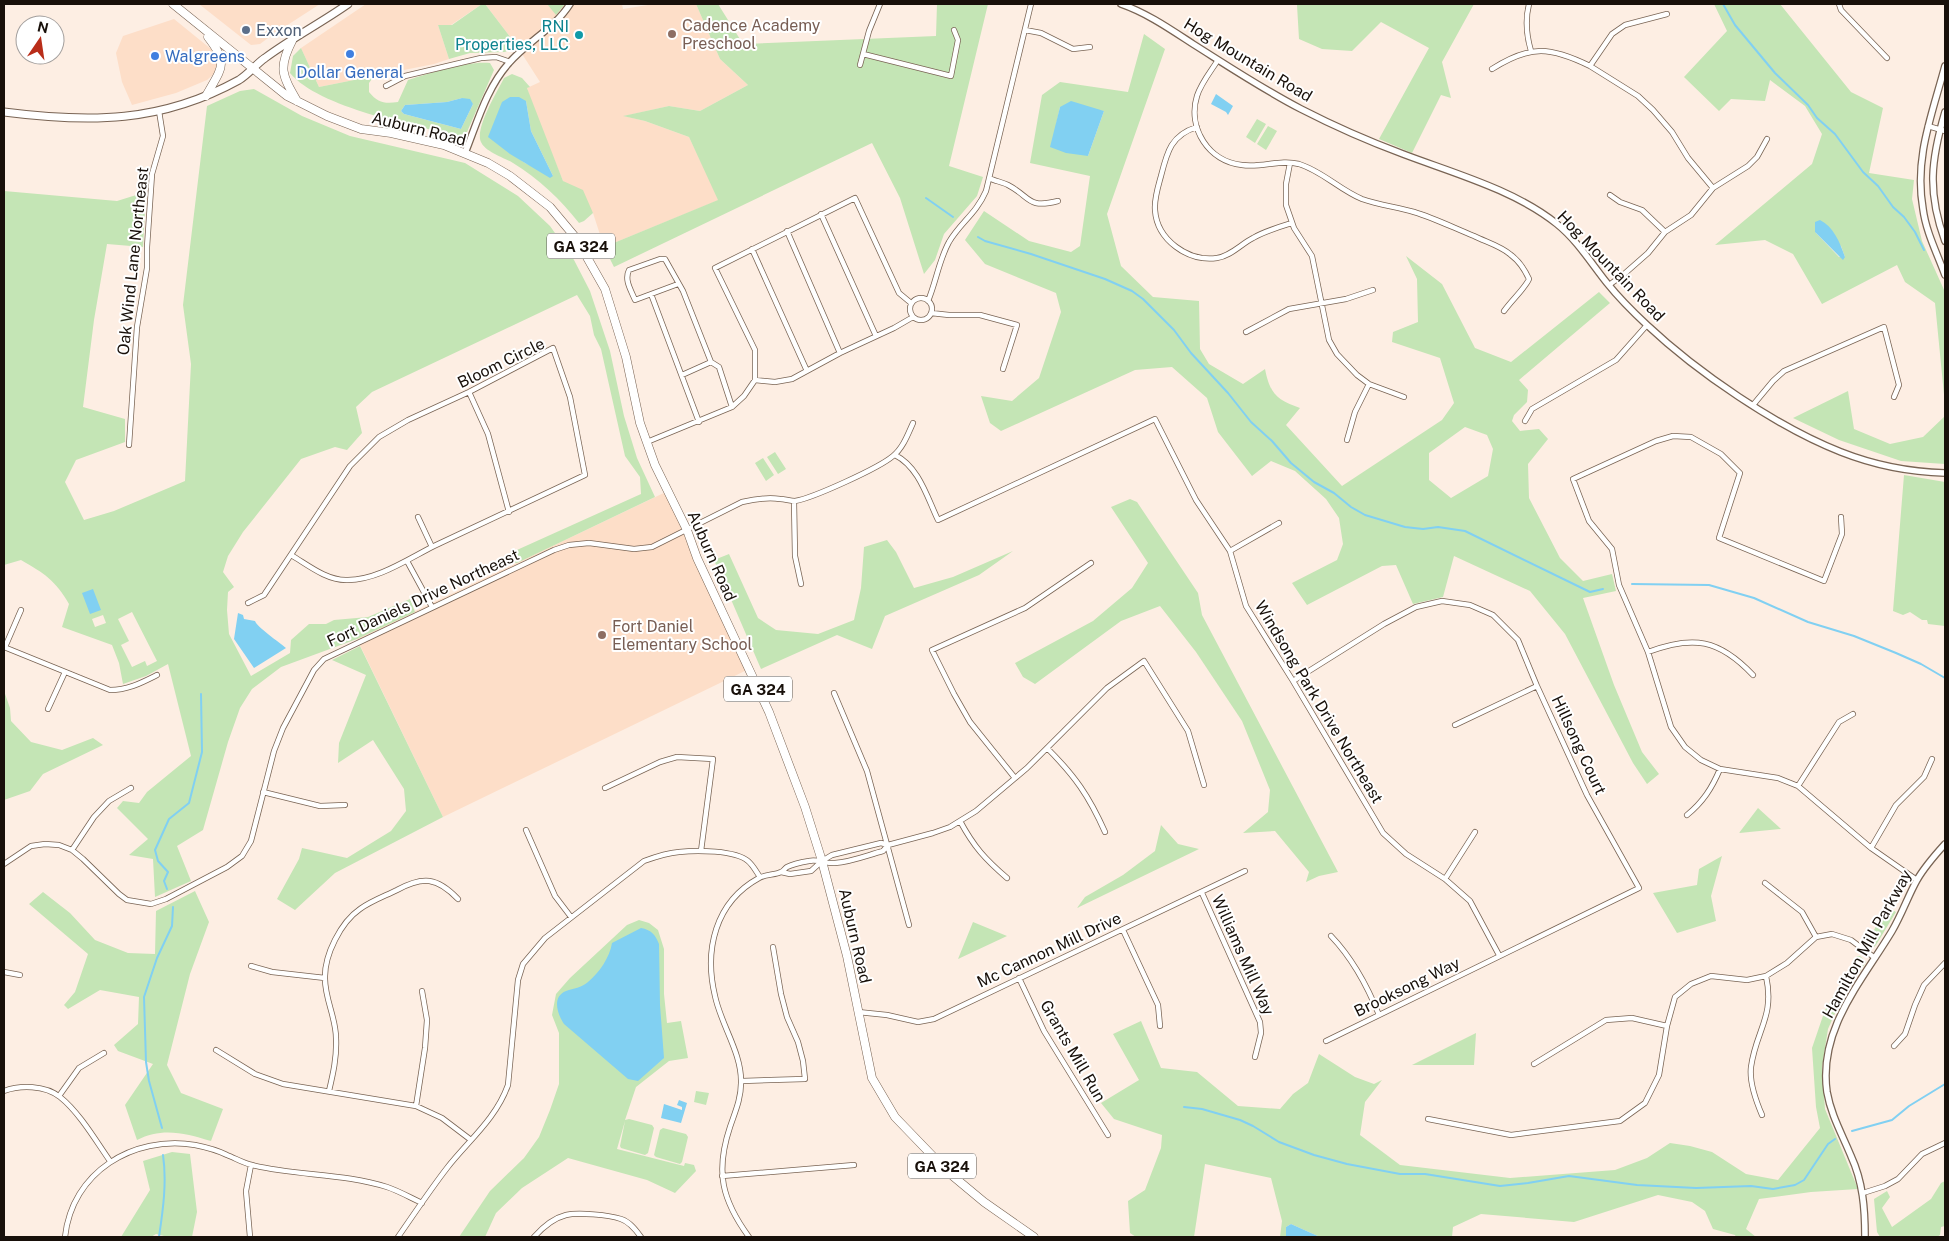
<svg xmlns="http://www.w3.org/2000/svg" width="1949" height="1241" viewBox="0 0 1949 1241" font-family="'Public Sans',sans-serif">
  <rect width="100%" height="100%" fill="#fdeee3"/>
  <path fill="#fddec8" d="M199,4H320L272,35L260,44L251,45Z
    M366,4H482L451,25H438L449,59L434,64L319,87L301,48Z
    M485,4H547L556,14L565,4H622L623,9L654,4H696L720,59L748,85L700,111L669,106L624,116L645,121L689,137L719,200L604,247L593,213L563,181L534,110L527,88L540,82L517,46Z
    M174,19L211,49L218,63L217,71L207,80L176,93L132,105L122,82L116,53L123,36Z
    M668,491L751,668L443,817L357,639Z"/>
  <path fill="#c4e5b5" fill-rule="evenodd" d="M482,4H485L517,46L505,52L470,53L449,59L438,25H452Z
    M547,4H565L556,15Z
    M696,4H718L743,44L936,36L937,4H988L949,166L983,177L977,196L944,234L935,260L924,274L900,198L872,143L614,267L604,247L718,200L689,137L645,121L623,116L669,106L700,111L748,85L720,59Z
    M1304,4H1474L1442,62L1451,98L1441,95L1412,153L1379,139L1429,48L1381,22L1352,51L1322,49L1299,39L1297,5Z
    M1714,4H1780L1851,92L1883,108L1869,173L1914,180L1912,199L1922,241L1945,292V405L1935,303L1905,282L1897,265L1822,304L1793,254L1765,240L1715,245L1812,164L1822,134L1805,106L1770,80L1765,101L1731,99L1719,111L1684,77L1727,31ZM1815,232L1841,246L1845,257H1839Z
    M1144,34L1165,49L1107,214L1121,266L1153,297L1199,301L1200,349L1209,364L1243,384L1265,369C1270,394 1277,400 1300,408L1286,425L1342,486L1442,420L1454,403L1440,358L1392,342L1393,332L1418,322L1417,279L1406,256L1442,284L1475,348L1511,362L1599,292L1610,303L1519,380L1528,390L1527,402L1514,415L1512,421L1520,431L1539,429L1548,439L1528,464L1529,498L1560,558L1583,581L1612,574L1616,591L1583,598L1614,685L1642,752L1659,774L1647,784L1633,763L1565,634L1530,591L1454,556L1443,597L1413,604L1396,565L1382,566L1307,605L1292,583L1337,560L1343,544L1339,518L1326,499L1295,471L1271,461L1252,476L1218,432L1207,398L1172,367L1135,370L1001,431L990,423L981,396L1012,401L1039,378L1061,312L1056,293L985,264L965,240L984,211L1029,241L1071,252L1080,246L1090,176L1030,163L1042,95L1060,82L1128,92ZM1060,107L1104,111L1088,156L1056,125ZM1465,427L1487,435L1493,449L1488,476L1451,498L1429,480V453Z
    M301,48L319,87L374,76L369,83V92C378,103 385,104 398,102L408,80C431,73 466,61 490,63L494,70L467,132L460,136C416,126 319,108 290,73L293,56ZM462,98L473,104L461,129L404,114L401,111L405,105L447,102Z
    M512,74L522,78L530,87L527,88L563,181L583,190L593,213L584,221L579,223C561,200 538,178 513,163C503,157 482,151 480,139C478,123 497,92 504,78ZM526,101L531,131L553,176L525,163L489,137Z
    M254,89L302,116L350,136L465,163L518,196L550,226L574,260L590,291L610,351L624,416L637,458L655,497L517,563L507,561L508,554L641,494L640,477L625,456L601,349L594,335L590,316L577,295L372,392L356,407L362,433L347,450L335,447L301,459L243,532L228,556L223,572L234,587L228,592L227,610L229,634L251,676L290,653L291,640L309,624H326L334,620L368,617L410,599L415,612L357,639L281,667L252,689L240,708L228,742L203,830L177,846L191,881L155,897L153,859L129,855L148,839L117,808L123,801L139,803L147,792L191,756L168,664L146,676L123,684L119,663L112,645L62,627L69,604C56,581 44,573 21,560L4,565V191L117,201L146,192L143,247L107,244L94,320L83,407L125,419V442L76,460L65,482L84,520L114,511L185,481L191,364L183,305L207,106L240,91ZM132,612L157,661L147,666L145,661L132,667L121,645L129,641L118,619ZM103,615L106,623L95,627L92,619Z
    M1257,119L1266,124L1255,143L1246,137Z
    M1268,126L1277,131L1266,150L1257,144Z
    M1848,391L1854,429L1890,444L1923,437L1945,416V464L1901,461L1839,440L1793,418Z
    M775,452L786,469L778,474L767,457Z
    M763,458L774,475L766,481L755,463Z
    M1904,475L1945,482V626L1928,624L1927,620H1922L1910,612L1903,615L1893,611Z
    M1130,499L1137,502L1198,593L1202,615L1338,872L1319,876L1306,882L1309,872L1275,831L1243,833L1268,812L1270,790L1242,721L1196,652L1160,606L1121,621L1035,684L1023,677L1015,663L1093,621L1132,588L1148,563L1111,507Z
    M887,540L896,552L914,588L953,577L1013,551L979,575L885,616L872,649L837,635L761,669L714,560L729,554L758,618L776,630L818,634L854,620L861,588L864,547Z
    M360,646L443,817L335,873L295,910L277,899L299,859L302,848L347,858L391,831L406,811L404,789L373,740L338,763L339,743L366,675L332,660Z
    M4,691L10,708L11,721L31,742L62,750L93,738L103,745L43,774L30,791L4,800Z
    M1758,808L1781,829L1739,833Z
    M1161,825L1178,844L1199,849L1077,908L1085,897L1123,875L1155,851Z
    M1722,856L1711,896L1716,921L1677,933L1653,893L1697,885L1699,869Z
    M195,891L209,922L190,974L167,1065L181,1093L223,1109L211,1141C185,1133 162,1127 137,1140L125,1105L153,1064L118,1051L114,1045L138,1024L139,997L100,990L68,1009L64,1005L75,992L88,954L29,904L43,892L70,913L95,940L128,953L155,954L156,911Z
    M1887,907L1896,912L1876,945L1874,947L1866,944Z
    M639,920L649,923L658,930L664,949V994L667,1023L681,1021L688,1058L669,1061L636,1087L625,1120L629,1119L652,1125L654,1128L648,1153L645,1155L621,1148L620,1146L625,1121L617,1149L684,1166L685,1163L694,1165L696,1171L675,1193L647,1180L568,1158L522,1188L496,1213L485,1237H459L490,1191L524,1158L539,1137L550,1110L559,1084V1033L552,1015L556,994L570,978L627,925Z
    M973,922L1007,936L958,959Z
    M1857,956H1860L1866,962L1841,1000L1828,1029L1822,1067L1825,1109L1858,1189L1811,1192L1759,1199L1746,1229L1756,1237H1736L1735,1235L1713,1229L1705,1211L1692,1202L1658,1195L1574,1222L1481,1214L1453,1227L1452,1237H1320L1291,1224L1286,1227V1237H1280L1282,1221L1271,1178L1205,1164L1194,1237H1136L1130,1233L1128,1201L1145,1190L1161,1148L1162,1135L1114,1119L1101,1103L1139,1080L1113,1034L1141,1021L1161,1068L1197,1072L1238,1106L1280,1109L1293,1094L1308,1083L1319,1054L1355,1077L1374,1084L1382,1080L1365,1102L1360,1135L1400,1165L1510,1178L1615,1170L1647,1158L1670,1143L1690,1146L1712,1152L1746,1174L1778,1180L1820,1128L1816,1107L1812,1048L1825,1010Z
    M1476,1033L1474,1065H1412Z
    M696,1091L709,1093L706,1105L694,1102Z
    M663,1128L686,1134L688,1137L682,1162L680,1164L656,1157L654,1155L660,1130Z
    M172,1152L190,1154L197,1212L192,1237H168L156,1234L151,1237H121L150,1190L143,1161Z
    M1945,1181V1226L1941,1227L1940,1235L1937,1237H1880L1877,1232L1874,1199L1887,1191L1890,1197L1882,1208L1892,1227L1931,1199L1941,1183Z"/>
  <path fill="#81d0f2" d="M1216,94L1233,106L1228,115L1226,112L1211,104Z
    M510,97H519L526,101L531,131L553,176L550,178L510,154L488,137L502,102Z
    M462,98L470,99L473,104L461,129L404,114L401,111L405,105L447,102Z
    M1071,101L1104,111L1088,156L1066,153L1050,147L1060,107Z
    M1820,220C1834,227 1840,243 1845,257L1843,260L1815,232V222Z
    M93,589L101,610L90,614L82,593Z
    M238,613L243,615L244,619L255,621C257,627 279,642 286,648L254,668L234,639Z
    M641,928C651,930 655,934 659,944L660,1005L664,1058L638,1081L628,1079L564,1024C558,1015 551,997 566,991C574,988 581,988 588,982C599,973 610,957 612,943Z
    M679,1100L687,1103L681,1123L661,1118L664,1104L682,1110V1107L677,1105Z
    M1291,1224L1320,1237H1286V1227Z"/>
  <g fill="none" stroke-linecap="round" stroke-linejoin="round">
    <path stroke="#81d0f2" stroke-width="2" d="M1723,4L1735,25L1775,73L1808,105L1817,118L1835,134L1863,172L1878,186L1893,207L1904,217L1915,232L1924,250
      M926,198L953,217
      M978,237L985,241L1031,254L1105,279L1132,291L1143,299L1174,330L1191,353L1228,393L1251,422L1272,441L1291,463L1314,482L1334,493L1351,507L1365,515L1405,527L1423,529L1438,527L1465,531L1590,592L1603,589
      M1632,584L1709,585L1754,598L1808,622L1854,636L1896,653L1921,664L1945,678
      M167,889L164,881L168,872L158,861L155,850L169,819L189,803L202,752L201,694
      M1184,1107L1202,1109L1240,1120L1253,1126L1279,1142L1314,1155L1347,1164L1400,1174H1425L1500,1186L1528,1183L1569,1176L1637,1185L1696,1188L1751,1186L1773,1189L1795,1185L1804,1180L1828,1144L1835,1139
      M162,1128L149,1081L146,1062L144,997L157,958L172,926L173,907
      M1852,1131L1892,1120L1909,1106L1945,1084
      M159,1237C163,1210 167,1182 163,1155"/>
    <g stroke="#796454" stroke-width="6">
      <path id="minor" d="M1529,4C1525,20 1526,34 1531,51
        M1839,4L1841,10L1887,58
        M1667,14L1625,25L1612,34L1590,66L1638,96L1653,110L1672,132L1688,158L1713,188
        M1025,30L1041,33L1073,49L1090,47
        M863,54L951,76L958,40L954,30
        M1218,60C1211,71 1201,83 1197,96C1187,128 1209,162 1242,165C1262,168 1280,159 1299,164C1322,171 1340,190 1362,199C1379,205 1397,207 1414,212C1434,218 1454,228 1474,236C1486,242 1501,246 1511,255C1519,261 1525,270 1529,279C1526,287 1511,301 1504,311
        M860,65L869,31L880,4
        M1492,69C1531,44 1551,47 1590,66
        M386,86L405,76L481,58L496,57L510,62
        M1928,126L1945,131
        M1197,127C1171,135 1167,152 1161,176C1158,187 1154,199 1155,210C1157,240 1188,262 1217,258C1231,256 1241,244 1253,238C1265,231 1279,227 1292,223
        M1290,163L1286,184V205L1294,228L1312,256L1329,340L1337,354L1357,375L1369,384L1404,397
        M989,178C995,181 1002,182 1008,185C1031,197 1027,209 1058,201
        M1610,195L1620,202L1642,210L1665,232
        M821,214L876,336
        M787,231L840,353
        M752,249L807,371
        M678,284L635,300C631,290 624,280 629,270L660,259H665L683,291L711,362L719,367L732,407
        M1609,285L1623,275L1648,253L1665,232L1691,215L1713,188L1748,166L1757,157L1767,139
        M651,294L699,422
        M910 309a11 11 0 1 1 22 0a11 11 0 1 1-22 0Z
        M928,301C936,282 939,260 949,242C961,222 976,214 986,191L1031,4
        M931,313L949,315H980L1017,325L1003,369
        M1246,332L1289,309L1346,299L1373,290
        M682,375L711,362
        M755,380V350L715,268L855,198L899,293L911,303
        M469,392L488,434L509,512
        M1753,405L1773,381L1784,371L1884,327L1899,385L1894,397
        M1525,421L1532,409L1616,360L1647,325
        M1347,440L1355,412L1369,384
        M647,442L732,407L744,396L755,380L775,382L792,379L840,353L894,328L913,317
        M129,445L137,327L147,268V247L152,174L163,136L159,111
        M895,455C919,467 927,497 938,520L1155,419L1196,500L1230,551L1246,606L1293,681L1383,833L1406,854L1445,879L1470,901L1499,955
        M794,501L795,556L801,584
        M418,517L432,547
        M1841,517L1842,534L1824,581L1719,538L1740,473L1721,454L1691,437L1673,436L1656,441L1573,479L1589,521L1612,549L1619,585L1648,652L1671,727L1685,747L1701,760L1720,769L1778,778L1798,786L1871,848L1917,880
        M1230,551L1279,523
        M407,561L432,607
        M248,603L264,595L350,466L379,437L408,420L469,392L553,348L570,397L585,475C535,499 484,522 434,546C408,559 376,581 346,580C326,580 308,565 291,555
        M4,647L110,690C128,690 141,683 157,675
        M5,647L21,610
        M1648,652C1693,635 1719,639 1753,675
        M1293,681L1384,624L1416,607L1442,601L1470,605L1493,615L1518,640L1537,686L1587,795L1639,888L1326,1041
        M834,693L867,771L909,925
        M48,709L65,672
        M1455,725L1537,686
        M1047,748C1075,776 1089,796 1105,832
        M1015,778L970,722L954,694L932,650L1025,608L1091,563
        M1798,786L1839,722L1853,714
        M605,788L660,762L677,757L713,759L701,851
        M263,792L320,806L345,805
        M1687,815C1703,802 1712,788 1720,769
        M960,821C974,847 985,859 1007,878
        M526,830L555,896L571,917
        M1871,848L1896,805L1924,777L1932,759
        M72,850L94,817L109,801L131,788
        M4,864L31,846L45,844L59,845L72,850L83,859L119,894L127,900L151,904L166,899L227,867L242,856L251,841L274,751L283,728L314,670L324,659L554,550L569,545L589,543L634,549L652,547L742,502C755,499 767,497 780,499C785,499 790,501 795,501C813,498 879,468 893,456C903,448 908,434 913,423
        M781,872L790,874L811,871L822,861L832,855L881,843L888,845L933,833L950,827L976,811L1027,768L1107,688L1144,661L1188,731L1204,785
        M1445,879L1475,832
        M1765,883L1802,912L1816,937
        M1202,893L1260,1022L1261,1033L1255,1057
        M1123,930L1158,1005L1160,1026
        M1331,936C1353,959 1367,985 1379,1015
        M251,966L272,972L325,978
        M4,972L20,975
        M1019,978L1044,1031L1108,1135
        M858,1012L887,1015L918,1022L934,1019L1245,871
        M1894,1046L1905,1034L1915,1005L1924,985L1945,963
        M216,1050L255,1074L283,1084L416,1106L442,1118L471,1140
        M1534,1064L1606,1020L1632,1018L1667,1026
        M742,1081L805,1079L803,1061L798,1042L787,1017L781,994L773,947
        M4,1091C20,1085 45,1085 60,1097C79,1112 96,1141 110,1161
        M329,1091C333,1074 337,1057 336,1038C336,1018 325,999 325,979C324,955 341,922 360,909C371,901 385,896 397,890C423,876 437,877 458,899
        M59,1096L79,1068L104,1053
        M416,1106L425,1048L427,1020L422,991
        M1762,1115C1756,1101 1749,1083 1751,1067C1756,1030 1775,1017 1766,976
        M1428,1119L1511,1135L1620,1121L1645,1103L1659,1075L1667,1026L1675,997L1691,984L1711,976L1747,980L1766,976L1787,963L1816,937L1832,934L1851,940L1875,958
        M722,1176L854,1165
        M1863,1193L1885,1186L1898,1179L1922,1154L1945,1143
        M65,1237C72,1172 133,1135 195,1145C205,1147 217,1150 227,1155C235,1158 243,1163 252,1165C296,1176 344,1173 387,1187C399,1191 411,1198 422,1203
        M250,1237L246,1191L251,1165
        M398,1237C414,1214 430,1190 447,1168C468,1141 496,1119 508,1085L518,980L523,964L545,938L644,861C655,857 667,853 679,852C696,850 735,850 748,861C753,865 757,873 760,877
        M534,1237C542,1228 554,1218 566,1215C578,1212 609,1215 621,1219C630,1222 636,1230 641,1237
        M749,1237C722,1200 715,1172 730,1127C735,1112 741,1099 741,1083C742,1053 721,1025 715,996C704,950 715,902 759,878C766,874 775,875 781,872C784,871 785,868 787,867C793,864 803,862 809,861C818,859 827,864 835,863C851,862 868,855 883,851L888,845"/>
    </g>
    <g stroke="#796454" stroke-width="8">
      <path id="tertiary" d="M1121,4C1147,13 1170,29 1193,44C1228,66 1264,90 1301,109C1334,126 1368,141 1403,154C1453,173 1515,190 1557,224C1577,240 1591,263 1607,283C1619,298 1633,312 1647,325C1697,372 1777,427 1841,452C1874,465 1910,472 1945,473
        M1945,66C1932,115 1914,158 1923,209C1926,232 1937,253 1945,275
        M1945,112C1931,160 1927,192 1945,241
        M465,153C477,123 487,87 509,63C528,41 555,28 570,4
        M1865,1237C1865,1209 1863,1182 1851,1156C1842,1134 1831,1115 1827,1092C1818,1029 1862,981 1892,931C1902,914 1908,896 1917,880C1925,866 1935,855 1945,844"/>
    </g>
    <g stroke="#796454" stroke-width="9">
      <path id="secondary" d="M4,112C90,123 161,123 239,80C249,74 256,64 265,58C292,38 321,23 348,4"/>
    </g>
    <g stroke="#796454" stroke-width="9">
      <path id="primary" d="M173,4L287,96L327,116L361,129L391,133L444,145L488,163L510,176L550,207L576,238L605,289L626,357L640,423L655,465L687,530L697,558L769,712L805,807L822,861L847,956L872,1078L895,1117L948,1172L984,1202L1034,1237
        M292,41C278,68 282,75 297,101
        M206,96C222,67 229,64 208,37"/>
    </g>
    <use href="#minor" stroke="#fff" stroke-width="4.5"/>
    <use href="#tertiary" stroke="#fff" stroke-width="5.5"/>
    <use href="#secondary" stroke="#fff" stroke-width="7"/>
    <use href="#primary" stroke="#fff" stroke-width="8"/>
  </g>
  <circle fill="#5c6f8a" stroke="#fff" stroke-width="2" cx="246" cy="30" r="5"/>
  <g fill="#8d6e63" stroke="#fff" stroke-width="2">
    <circle cx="672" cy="34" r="5"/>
    <circle cx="602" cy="635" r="5"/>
  </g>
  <circle fill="#0f9aa8" stroke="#fff" stroke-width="2" cx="579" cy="35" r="5"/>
  <g fill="#3f7fe0" stroke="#fff" stroke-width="2">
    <circle cx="350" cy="54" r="5"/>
    <circle cx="155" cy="56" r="5"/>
  </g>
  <g text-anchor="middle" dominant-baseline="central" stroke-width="4" stroke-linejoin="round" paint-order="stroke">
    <g fill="#fff" stroke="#5d5854" stroke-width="1">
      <rect x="547" y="233.5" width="68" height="25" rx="4"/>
      <rect x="724" y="676.5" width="68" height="25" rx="4"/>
      <rect x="908" y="1153.5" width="68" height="25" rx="4"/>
    </g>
    <g font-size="15" font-weight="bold" fill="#18100a">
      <text x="581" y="246">GA 324</text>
      <text x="758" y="689">GA 324</text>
      <text x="942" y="1166">GA 324</text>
    </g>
    <g font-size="16" fill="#785e54" stroke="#fff" text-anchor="start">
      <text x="682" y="25">Cadence Academy<tspan x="682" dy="18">Preschool</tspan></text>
      <text x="612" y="626">Fort Daniel<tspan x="612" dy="18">Elementary School</tspan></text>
    </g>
    <g font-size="16" fill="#0d838f" stroke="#fff" text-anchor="end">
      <text x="569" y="26">RNI<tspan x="569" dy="18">Properties, LLC</tspan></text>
    </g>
    <g font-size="16" fill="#4e5e75" stroke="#fff" text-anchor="start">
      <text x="256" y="30">Exxon</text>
    </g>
    <g font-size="16" fill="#366cbe" stroke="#fff" text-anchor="start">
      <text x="165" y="56">Walgreens</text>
      <text x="350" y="72" text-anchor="middle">Dollar General</text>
    </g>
    <g font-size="16" fill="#18100a" stroke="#fff">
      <text transform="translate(1248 60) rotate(31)">Hog Mountain Road</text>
      <text transform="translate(419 129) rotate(14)">Auburn Road</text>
      <text transform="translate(133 261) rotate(-84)">Oak Wind Lane Northeast</text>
      <text transform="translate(1611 266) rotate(46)">Hog Mountain Road</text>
      <text transform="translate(501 363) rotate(-26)">Bloom Circle</text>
      <text transform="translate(712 556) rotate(66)">Auburn Road</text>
      <text transform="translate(423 598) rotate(-25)">Fort Daniels Drive Northeast</text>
      <text transform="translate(1319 702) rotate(59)">Windsong Park Drive Northeast</text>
      <text transform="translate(1579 745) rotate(65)">Hillsong Court</text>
      <text transform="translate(855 936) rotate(77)">Auburn Road</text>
      <text transform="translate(1867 944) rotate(-61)">Hamilton Mill Parkway</text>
      <text transform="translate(1049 950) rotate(-25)">Mc Cannon Mill Drive</text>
      <text transform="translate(1243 955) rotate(66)">Williams Mill Way</text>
      <text transform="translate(1407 987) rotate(-26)">Brooksong Way</text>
      <text transform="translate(1073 1051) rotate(60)">Grants Mill Run</text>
    </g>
  </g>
  <rect width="1949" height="1241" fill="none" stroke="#18100a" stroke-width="10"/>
  <g transform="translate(40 40) rotate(13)"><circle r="24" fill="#ffffff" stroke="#a39f9d"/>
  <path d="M0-4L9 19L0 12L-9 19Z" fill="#b92d19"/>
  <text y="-8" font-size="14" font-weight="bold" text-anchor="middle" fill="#18100a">N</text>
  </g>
</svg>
